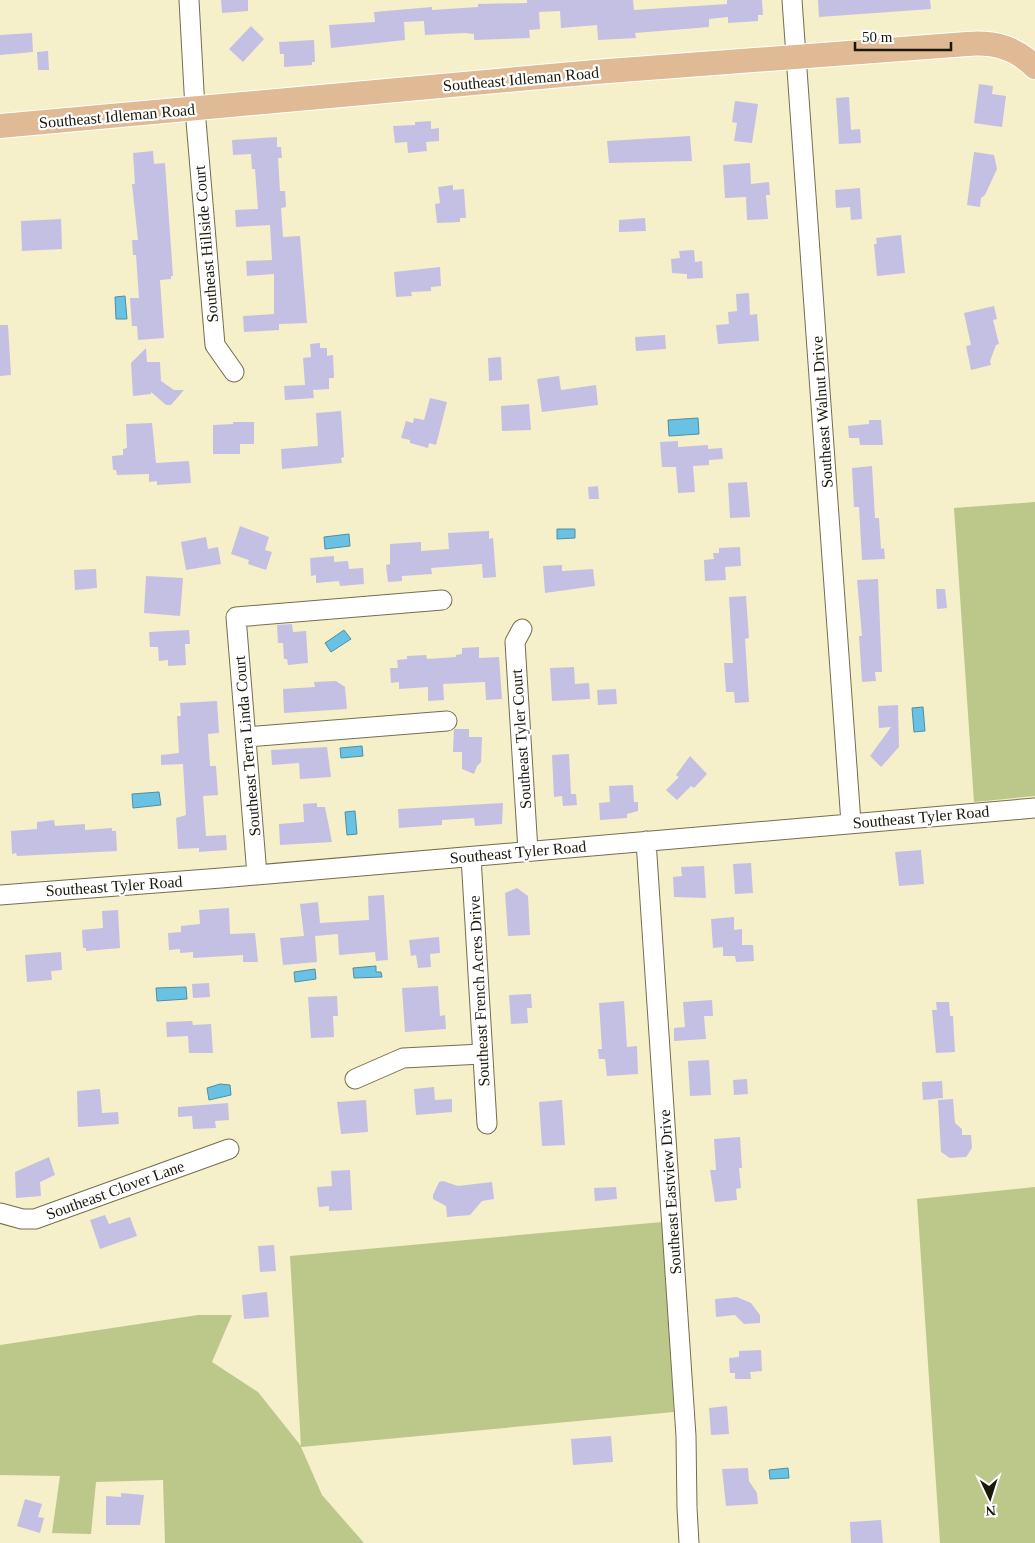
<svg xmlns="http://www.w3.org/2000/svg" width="1035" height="1543" viewBox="0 0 1035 1543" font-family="Georgia,serif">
  <rect width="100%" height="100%" fill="#f5efca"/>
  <path fill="#bcc78a" d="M1035,502V796L974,802L954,508Z
    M1035,1187V1543H940L917,1199Z
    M662,1222L674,1412L301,1447L322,1495L364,1543H165L163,1480L96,1482L91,1534L52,1533L60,1476L0,1475V1345L198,1315H232L212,1362L258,1392L301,1446L290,1256Z"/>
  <path fill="#69c1e3" stroke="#518ea2" d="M125,296L127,319H116L115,297Z
    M698,418L699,434L669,436L668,420Z
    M557,529H575V538L557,539Z
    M349,534L350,546L325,549L324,537Z
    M344,630L351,639L331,652L325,643Z
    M923,707L925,731L914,732L912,708Z
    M362,746L363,756L341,758L340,748Z
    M159,792L161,805L133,808L132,794Z
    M355,811L357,834L347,835L345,812Z
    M376,966V972H381L382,977L354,978L353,968Z
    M315,969L316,979L295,982L294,972Z
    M186,987L187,999L157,1001L156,988Z
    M220,1084L230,1085L231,1095L209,1100L207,1088Z
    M788,1468L789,1478L770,1479L769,1470Z"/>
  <path fill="#c4c0e3" d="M221,0H248V11L222,13Z
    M527,0H633L634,10L727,4V0H762L763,15H758V21L728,23V17L709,19V27L635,33L636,38L598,40L597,25L561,28L560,11L539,12L540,29L529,30L530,38L474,40V34L465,33L425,35L424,21L404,22L405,40L331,48L329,25L375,22L374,12L432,7V10L478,7V4L527,3Z
    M818,0H930L931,9L819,17Z
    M251,26L264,39L243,62L229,49Z
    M32,33L33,52L0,55V35Z
    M314,40L315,62H312V65L284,67V54H280L279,42Z
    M48,51L49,70H38L37,52Z
    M979,84L993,86L992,94L1006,96L1002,127L974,123Z
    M849,97L851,130L860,129L861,143L839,144L836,98Z
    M735,101L758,104L752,143L734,141L737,123L732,122Z
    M431,121V129L439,128V141L426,142L427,151L408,153L407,142L395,143L393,126L415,125V122Z
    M690,136L692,161L609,163L607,141Z
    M277,137V147H281L282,158H278L280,191H285L286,207L281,208L283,237L300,236L307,323L279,324V330L244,332L243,316L274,314V274L247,276L246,261L272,260L270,225L236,227L235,210L258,209L255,169H252L251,154L233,155L232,140Z
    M153,151L154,164L165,163L173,276H171V279L160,280L164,338L138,340L137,326H132L130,298H139L136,255H133L132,240H138L132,184H135L133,153Z
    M974,152L994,155L997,169L985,195L981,198L980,207L967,205Z
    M750,163L751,184L769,182L770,195H766L768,219L747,220L746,197L725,198L723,165Z
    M453,185V190L464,189L466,218H460V222L437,223L435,204L440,203L438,187Z
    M860,188L862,219L851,220L850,207L836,208L835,190Z
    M645,218L646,231L619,232V220Z
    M61,219L62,249L22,251L21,221Z
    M901,235L905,273L877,276L874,244H877L876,238Z
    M694,250L695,262L702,261L703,278L687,279V274L672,273L671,259L680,258L679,251Z
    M440,267L441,286L431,287V291L411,292L412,296L396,297L394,272Z
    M749,293L750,315L757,314L759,341L718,344L716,325L729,324L728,312L737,311L736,294Z
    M994,306L997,319L993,320L999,344L996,345L990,361L991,365L971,370L966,346L971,345L964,313Z
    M0,325H8L11,375L0,376Z
    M665,335L666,349L636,351L635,337Z
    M320,343V348H327V356L333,355L334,378H329V389L313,390L314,398L285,400L284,386L305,385L303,358L311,357L310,344Z
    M146,348L147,362H160L161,381L174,390H184L171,405H166L151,392V394L133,396L131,363Z
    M501,357L502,380L489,381L488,358Z
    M559,376L561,390L596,385L598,405L542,412L537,379Z
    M430,398L447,402L436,445L429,443L428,448L410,443V440L401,438L406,421L413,423L414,418L424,420Z
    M529,404L531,430L502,431L501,406Z
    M341,411L344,457L341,458L342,463L282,469L281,449L318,446L316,413Z
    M869,420H881L883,445H860L859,438H849L848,426L869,424Z
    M233,422H254V444H240V454H213V425L233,424Z
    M152,423L156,463L189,461L191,483L157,485V481L149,482V474L117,475L116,470H113L112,456L123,455V449L127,448L126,424Z
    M678,441V447L708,445V449L722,448L723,459L709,460V465L693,466L695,492L678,493L676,467H662L660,442Z
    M872,466L875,518H879L881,549L884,548L885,559L862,560L859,507H854L852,468Z
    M747,482L750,517L730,518L728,483Z
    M598,486L599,499H589L588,487Z
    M240,526L269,537L265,550L272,552L266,570L248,564L249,560L231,554Z
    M489,531V539L493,538L496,577L483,578L482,564L431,568L432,574L402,576V581L388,582L386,565L390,564V544L421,542V551L449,549L448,533Z
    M206,537L208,549L218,547L221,564L186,570L181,542Z
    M740,547L741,566L725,567L726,580L705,581L704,560L714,559L713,553H719V548Z
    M334,556V562L348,561L349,569L363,568L364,584L340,586L339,581L316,583V575L311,576L310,558Z
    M562,565V571L593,569L595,586L545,593L543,566Z
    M96,569L97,588L75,590L74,570Z
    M146,576L183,578L180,616L144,613Z
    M878,579L882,672H875L876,681L862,682L859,636H862L857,580Z
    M936,589H945L947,608L937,609Z
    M746,596L749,638L745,639L749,702L735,703L734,692H726L724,663H733L729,597Z
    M292,624L293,632L306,631L308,663L288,665L287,659H284L283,643H278L277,625Z
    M189,630L190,644H185L186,665L168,666V660L159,661L158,647H150L149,632Z
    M479,647V658L499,657L502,699L486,700L485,682L443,684L444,700L428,701V687L399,689V682L391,683L390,668H398L397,660L407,659V656L426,655L427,659L456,657V655L462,654V648Z
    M574,667L575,684L589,683L590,699L552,701L550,668Z
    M336,681L345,687L347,709L284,713L283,689L315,687L314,682Z
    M616,689L617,704L598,705L597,690Z
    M217,701L219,733L208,734L210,766H216L218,795L203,796L206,836L226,835L227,850L199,852V848L178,849L176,818L186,815L183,764L161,765V755L179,753L177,716H181L180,703Z
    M898,705L899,747L881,767L870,756L891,727L879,728L878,706Z
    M454,729H469V737H482L481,762L477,766L474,774L462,769V752H453Z
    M327,747L331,777L300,779L299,763L272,765L271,750Z
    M569,754L571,794H576L577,805L563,806L562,796L554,797L552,755Z
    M690,756L707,774L694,788L691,786L677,800L666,790L679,777L676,775Z
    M633,785L634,802H638V811L627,814V818L600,820L599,803L610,802L609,786Z
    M317,803V807H325L332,842L280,845L279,824L304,822L303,804Z
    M503,803L502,824L475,826L474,818L442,820V825L399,828L398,809Z
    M54,820L55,826L85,824V830L112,828V831H116L117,851L17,856L16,853L12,854L11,831L37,829V822Z
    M921,850L924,884L899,886L895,852Z
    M751,863L753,893L735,894L733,864Z
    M704,866L706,898L674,897L673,877L682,876L681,867Z
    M517,888L528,896L530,935L508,936L505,893Z
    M384,895L388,960L376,961L375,952L339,955L338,934L315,936L317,962L283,965L280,938L304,936L300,904L318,902L320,923L369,920L368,896Z
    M229,908L230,934L255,933L258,962H243V955L193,958V952L180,953V949L169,950L168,933L181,932V926L200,924L199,910Z
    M118,910L120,948L86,951V948H83L82,930L103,928L102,911Z
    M734,917V930L742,929V945H753L754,961L736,962L735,956H723V947L713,948L711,919Z
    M439,937L440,953L430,954L431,967L418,968L416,955L411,956L409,940Z
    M61,952L62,970L51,971L52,980L27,982L25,955Z
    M209,983L210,997L193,998L192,984Z
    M438,986L440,1016L445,1015L446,1029L405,1032L402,988Z
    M531,994L532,1008H527L528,1023L511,1024L509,995Z
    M337,996L338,1016H333L334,1037L311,1038L308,997Z
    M712,1000L713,1016H704L706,1039L674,1041V1028L685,1027L683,1002Z
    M624,1001L627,1047L637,1046L638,1074L607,1076L605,1059H599L598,1049H602L599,1003Z
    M936,1002H949L950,1016H953L955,1052L936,1053L932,1010H937Z
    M192,1021L193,1025L211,1024L213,1053H189L188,1036L167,1037L166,1022Z
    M709,1060L711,1095L690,1096L688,1061Z
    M747,1079L748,1094L734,1095L733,1080Z
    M942,1081L943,1098L923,1100L922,1082Z
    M434,1087L435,1100L452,1099V1112L416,1115L414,1089Z
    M100,1089L102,1113L118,1112L119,1124L78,1127L77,1091Z
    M953,1099L955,1123L962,1129V1135H971L972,1148L966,1157L950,1158L941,1152L938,1100Z
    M366,1100L368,1132L341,1134L337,1102Z
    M562,1100L565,1145L542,1146L539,1102Z
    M228,1103L229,1120L215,1121L216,1128L193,1129L192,1116L178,1117V1107Z
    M740,1137L742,1168H739L741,1188L736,1189L737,1200L715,1202L710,1170H716L714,1139Z
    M49,1157L55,1175L40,1182L41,1196L16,1198L15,1172Z
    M350,1170L352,1210L329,1211V1206L319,1207L317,1187L332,1186L331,1171Z
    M443,1181L458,1186L492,1182L494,1199L482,1201L470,1215L447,1217L446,1206L433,1199V1195L439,1182Z
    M616,1187L617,1199L595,1201L594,1188Z
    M105,1215L109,1224L130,1217L137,1236L100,1249L90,1220Z
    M274,1245L276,1271L260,1272L258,1246Z
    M267,1292L269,1317L244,1319L242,1295Z
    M737,1297L751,1303L760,1315V1323L744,1324L735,1315L716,1317L715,1299Z
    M761,1350L762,1371L750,1372L751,1379H735V1373H730L729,1358L739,1357V1351Z
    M727,1406L729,1434L711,1435L709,1408Z
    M611,1436L613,1462L573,1465L571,1439Z
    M748,1468L749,1481L757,1493L758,1504L726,1506L722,1469Z
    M121,1493L144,1495L140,1525H106V1496L121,1497Z
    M25,1499L42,1504L38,1517L44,1518L40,1533L17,1526Z
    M881,1520L883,1543H851L850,1522Z"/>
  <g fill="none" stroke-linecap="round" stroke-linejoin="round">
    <g stroke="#746e4d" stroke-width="21">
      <path id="minor" d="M189,0L195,109L215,345L234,372
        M792,0L851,823
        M522,629L515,642L528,851
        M246,737L447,721
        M646,841L686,1436L687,1508L689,1543
        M471,857L487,1124
        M257,875L236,617L442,600
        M0,895L221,878L1035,808
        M355,1079L403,1058L482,1054
        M0,1213L22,1219H35L229,1149"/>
    </g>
    <g stroke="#fff" stroke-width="26">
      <path id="major" d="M0,126L595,72L967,44C994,42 1015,47 1035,67"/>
    </g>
    <use href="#minor" stroke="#fff" stroke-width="19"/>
    <use href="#major" stroke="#e0ba95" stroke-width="24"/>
  </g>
  <g text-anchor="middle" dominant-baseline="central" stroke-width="4.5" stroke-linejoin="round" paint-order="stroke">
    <g font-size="16" fill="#1a180a" stroke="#fff">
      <text transform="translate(521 79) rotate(-5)">Southeast Idleman Road</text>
      <text transform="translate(117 116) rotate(-5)">Southeast Idleman Road</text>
      <text transform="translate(206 244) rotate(-95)">Southeast Hillside Court</text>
      <text transform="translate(822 412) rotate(-94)">Southeast Walnut Drive</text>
      <text transform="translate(521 739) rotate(-94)">Southeast Tyler Court</text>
      <text transform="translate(247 746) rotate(-95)">Southeast Terra Linda Court</text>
      <text transform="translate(921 817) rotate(-5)">Southeast Tyler Road</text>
      <text transform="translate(518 852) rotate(-5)">Southeast Tyler Road</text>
      <text transform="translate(114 886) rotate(-4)">Southeast Tyler Road</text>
      <text transform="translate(479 991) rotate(-93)">Southeast French Acres Drive</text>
      <text transform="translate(115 1190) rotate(-20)">Southeast Clover Lane</text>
      <text transform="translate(670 1192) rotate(-94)">Southeast Eastview Drive</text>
    </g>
  </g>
  <g transform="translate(990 1498) rotate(176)" stroke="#ffffff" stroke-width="4" paint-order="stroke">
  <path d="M0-4L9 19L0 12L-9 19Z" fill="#1a180a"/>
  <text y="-8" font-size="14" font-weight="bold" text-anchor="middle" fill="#1a180a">N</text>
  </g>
  <path d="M855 42v8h96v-8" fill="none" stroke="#1a180a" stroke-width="2.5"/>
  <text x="862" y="42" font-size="15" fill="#1a180a" stroke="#ffffff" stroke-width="4" paint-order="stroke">50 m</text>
</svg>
